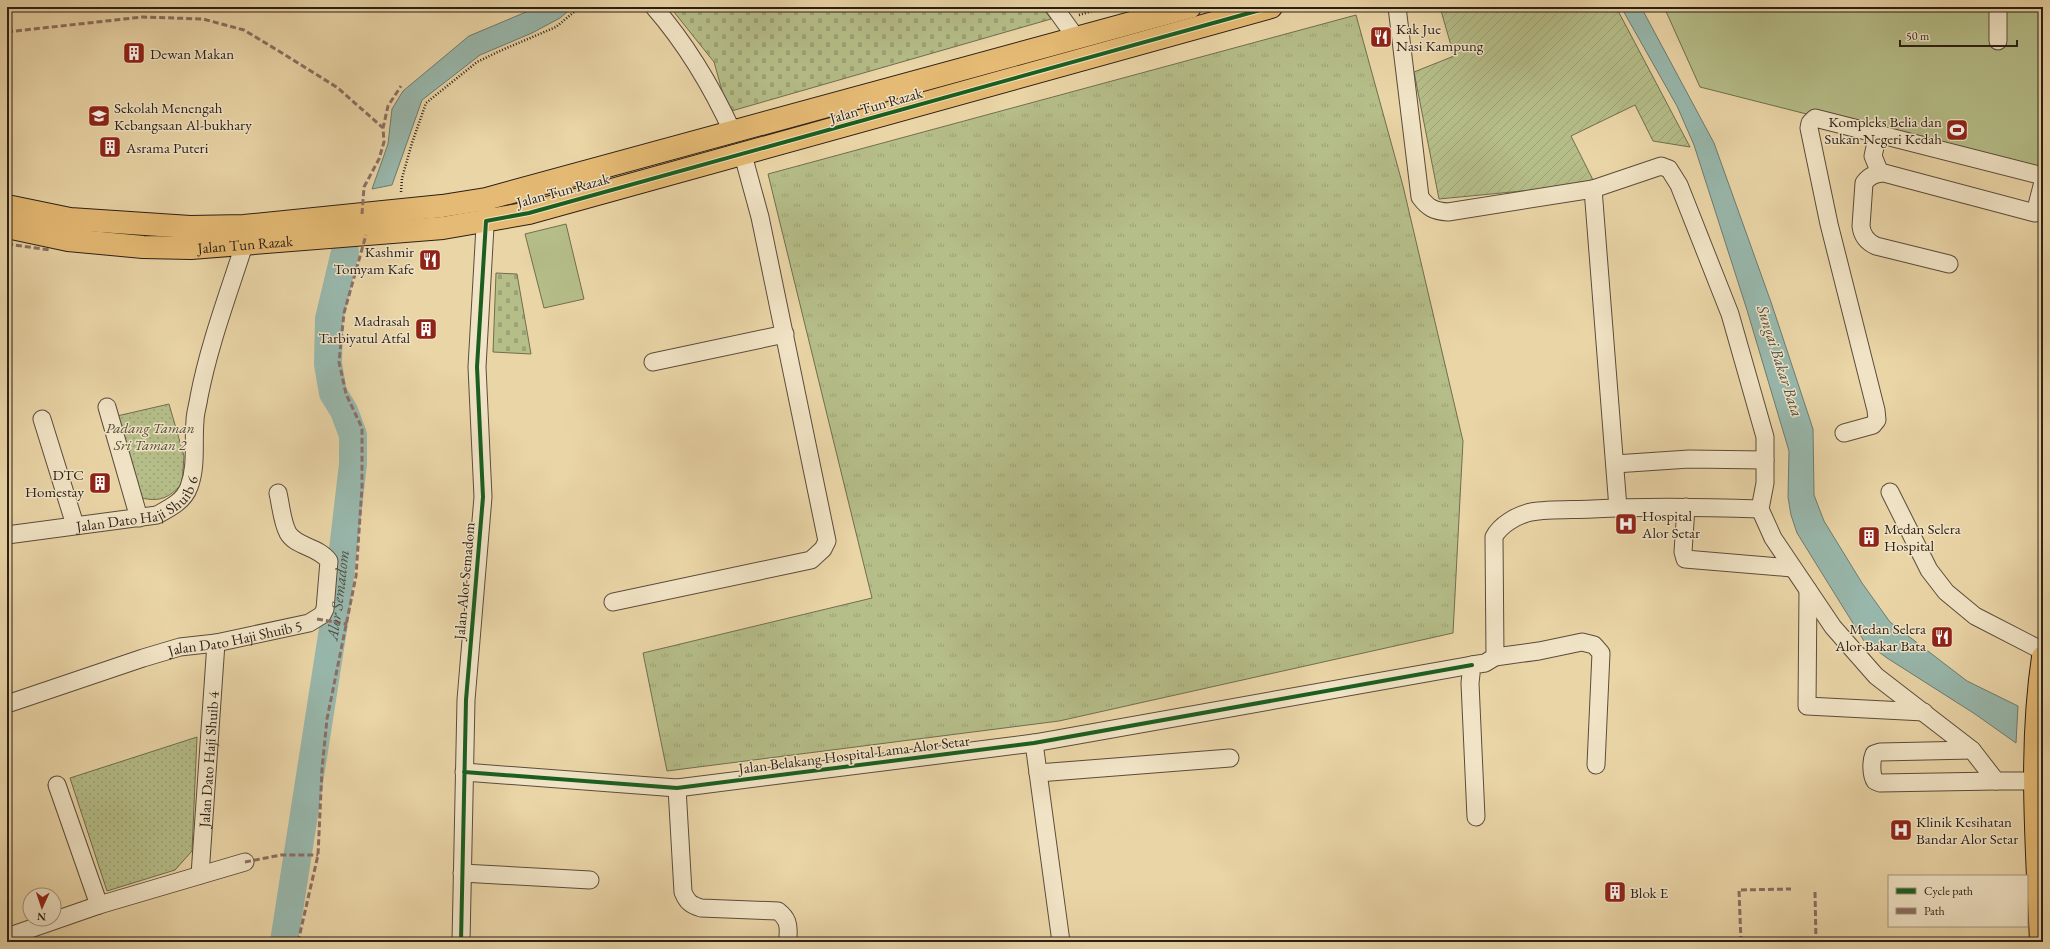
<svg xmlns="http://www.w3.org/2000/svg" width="2050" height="949" viewBox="0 0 2050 949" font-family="'EB Garamond',serif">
  <defs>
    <pattern id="grass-tufts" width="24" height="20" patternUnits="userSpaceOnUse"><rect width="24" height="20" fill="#b5bd88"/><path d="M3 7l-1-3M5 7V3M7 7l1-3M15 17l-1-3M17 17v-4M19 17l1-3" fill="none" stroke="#9ca275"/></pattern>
    <pattern id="cemetery-stones" width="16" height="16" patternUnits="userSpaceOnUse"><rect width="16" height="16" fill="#b5bd88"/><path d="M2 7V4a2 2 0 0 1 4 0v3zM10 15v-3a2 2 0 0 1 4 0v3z" fill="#9ca275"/></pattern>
    <pattern id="park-dots" width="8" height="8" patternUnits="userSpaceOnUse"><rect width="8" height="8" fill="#b5bd88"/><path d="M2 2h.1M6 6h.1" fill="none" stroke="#9ca275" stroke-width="1.8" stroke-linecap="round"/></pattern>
    <pattern id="garden-furrows" width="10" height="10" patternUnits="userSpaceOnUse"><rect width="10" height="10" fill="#b5bd88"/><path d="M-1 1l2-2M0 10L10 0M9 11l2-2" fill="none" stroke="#9ca275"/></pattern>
  </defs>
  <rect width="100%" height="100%" fill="#ead5a7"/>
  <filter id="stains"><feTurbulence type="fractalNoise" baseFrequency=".005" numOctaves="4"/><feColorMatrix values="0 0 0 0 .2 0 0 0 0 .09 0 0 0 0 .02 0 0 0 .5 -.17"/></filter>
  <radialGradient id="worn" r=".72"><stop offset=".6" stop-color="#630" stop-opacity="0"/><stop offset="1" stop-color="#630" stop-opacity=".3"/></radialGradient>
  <path fill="url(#grass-tufts)" stroke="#706e50" d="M1356,15L1403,186L1463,441L1453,633L1059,721L667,771L643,653L872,598L768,174Z"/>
  <path fill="url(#cemetery-stones)" stroke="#706e50" d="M670,7H1042L1051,19L728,112L714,62Z
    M496,273L517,274L531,354L493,352Z"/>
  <path fill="url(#park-dots)" stroke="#706e50" d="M169,404L184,456L182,484C168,498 161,502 141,498L117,416Z
    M197,737L192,851L175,870L107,891L70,778Z"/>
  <path fill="url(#garden-furrows)" stroke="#706e50" d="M1440,7H1616L1690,147L1653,141L1635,105L1571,136L1595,184L1439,199L1414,72L1454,56Z"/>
  <path fill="#b5bd88" stroke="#706e50" d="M1664,7H2043V174L1700,87Z
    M566,224L584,299L544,308L525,234Z"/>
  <path fill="#98b8ad" stroke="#6c7b71" d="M538,7H573L560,18L532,33L480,55L422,100L392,185L372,189L388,144L392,109L403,91L469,36Z
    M1621,7H1641L1714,143L1772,305L1813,429L1814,495L1824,521L1862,583L1890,622L1967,681L2018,706L2016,743L1975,714L1887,658L1864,641L1797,533L1791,515L1788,497L1789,451L1747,310L1694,145L1677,106Z"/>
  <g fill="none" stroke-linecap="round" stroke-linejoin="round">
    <path stroke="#98b8ad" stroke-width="28" id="s1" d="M284,942L336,610L353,464V435L344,411L333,393L328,364L329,319L345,252"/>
    <g stroke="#5b4c3b" stroke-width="19">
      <g id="minor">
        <path d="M654,7C687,45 712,87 733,133"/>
        <path d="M1054,7L1077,39"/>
        <path d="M1397,7L1420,197C1428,208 1434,211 1448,212L1593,189L1661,166L1669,169L1679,185L1730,314L1765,437V483L1760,509L1773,538L1833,627L1876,676L1972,750L1996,781H2035"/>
        <path d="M1998,41V7"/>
        <path d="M1878,134L1873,156L1880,173"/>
        <path d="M1593,189L1618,508"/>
        <path d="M1949,264L1876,246C1867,242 1862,235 1861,226L1864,183C1869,176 1876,173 1884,173L2035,213L2043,182"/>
        <path d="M653,362L785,334"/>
        <path d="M107,407L139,518"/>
        <path d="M42,419L75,525"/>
        <path d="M1844,433L1873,425L1877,420L1876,410L1829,224L1809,128L1810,123L1815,118L2043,176"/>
        <path d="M1615,464L1689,459L1765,460"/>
        <path d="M1890,492L1929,570L1946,592L1975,616L2043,651"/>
        <path d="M1686,507L1683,552L1685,559L1792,568"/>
        <path id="s2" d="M7,535L157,515C170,508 184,501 189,487C197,466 193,443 195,421C195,413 198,405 199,397C209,345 228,295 244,245"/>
        <path d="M1808,590L1807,706L1924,712"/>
        <path d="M613,602L811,560L823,549L827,541L760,217L743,155"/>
        <path d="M1495,657L1494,537C1500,525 1517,515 1531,512C1550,509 1572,510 1592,509C1648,506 1704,507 1760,509"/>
        <path id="s3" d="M7,704L143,658L180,647L216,643L309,623L322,615L325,609L329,561C318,546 296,547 288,533C282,522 281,506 278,493"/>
        <path d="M1034,743L1061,942"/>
        <path d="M1972,750L1880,752L1874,754C1871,761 1871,775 1875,781L1880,783L1996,781"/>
        <path d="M464,772L677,788L1034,743L1472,665"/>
        <path d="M1038,773L1230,758"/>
        <path d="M57,785L99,905"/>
        <path d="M677,788L683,892C687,902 691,905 701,908L778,911C787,918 789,924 788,936"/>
        <path d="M1476,817L1470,683L1472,665L1485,663L1495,657L1539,651L1582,642L1594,645L1601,653L1596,765"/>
        <path d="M462,873L590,880"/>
        <path id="s4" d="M200,875L216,643"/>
        <path d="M7,937L99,905L245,862"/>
        <path d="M461,942L466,700L483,497L477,367L486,209"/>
      </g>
    </g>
    <g stroke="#2b1f17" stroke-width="24">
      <g id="major">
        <path d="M7,206L70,219L190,227L244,226L442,206L486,199L1190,7"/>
        <path id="s5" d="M7,227L68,240L143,247L191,248L443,228L529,213L1271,7"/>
        <path d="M2041,942C2037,847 2029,751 2043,657"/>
      </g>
    </g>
    <path stroke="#2b1f17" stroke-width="2.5" stroke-dasharray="1 2" stroke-linecap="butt" d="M1079,15L1105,7
      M401,192L402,178L412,143L426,103L477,62L502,50L556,27L580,7"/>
    <use href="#minor" stroke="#f1e4c6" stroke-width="17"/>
    <use href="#major" stroke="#e5ba74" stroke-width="22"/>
    <path stroke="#8d6e63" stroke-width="3" stroke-dasharray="6 3" stroke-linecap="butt" d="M7,32L142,17L203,19L244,30L282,53L338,88L383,128
      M362,214L364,187L379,159L384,142L383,128L388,106L401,86
      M7,244L50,250
      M317,619L347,624
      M245,862L281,855H318
      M1815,892L1816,942
      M298,942L318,855L322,769L327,719L356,576L362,487V428L346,394L339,362L344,313L366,235
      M1741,942L1739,890L1791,889"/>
    <g stroke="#f1e4c6" stroke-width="6">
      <path id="cycleway" d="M464,772L677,788L1034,743L1472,665
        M461,942L466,700L483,497L477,367L486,221L529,213L1271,7"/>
    </g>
    <use href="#cycleway" stroke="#1b5e20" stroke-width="4"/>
  </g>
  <defs>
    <g id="restaurant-square" transform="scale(1.15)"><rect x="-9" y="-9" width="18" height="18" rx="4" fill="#8f2418" stroke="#f1e4c6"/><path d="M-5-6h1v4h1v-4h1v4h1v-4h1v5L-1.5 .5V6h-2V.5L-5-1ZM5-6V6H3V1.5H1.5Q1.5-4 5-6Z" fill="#fff"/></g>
    <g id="building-square" transform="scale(1.15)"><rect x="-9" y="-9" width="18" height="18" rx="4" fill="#8f2418" stroke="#f1e4c6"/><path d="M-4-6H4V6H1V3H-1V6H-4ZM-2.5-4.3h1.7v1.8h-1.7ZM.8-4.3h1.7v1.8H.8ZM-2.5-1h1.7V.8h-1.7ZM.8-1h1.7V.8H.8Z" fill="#fff"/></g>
    <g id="school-square" transform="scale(1.15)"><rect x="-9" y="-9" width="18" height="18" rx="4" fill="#8f2418" stroke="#f1e4c6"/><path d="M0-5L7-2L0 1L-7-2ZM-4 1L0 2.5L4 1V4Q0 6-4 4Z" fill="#fff"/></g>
    <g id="stadium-square" transform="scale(1.15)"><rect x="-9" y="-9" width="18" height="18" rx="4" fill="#8f2418" stroke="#f1e4c6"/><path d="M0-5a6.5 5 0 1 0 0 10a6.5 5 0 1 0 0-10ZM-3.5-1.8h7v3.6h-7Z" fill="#fff"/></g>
    <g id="hospital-square" transform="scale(1.15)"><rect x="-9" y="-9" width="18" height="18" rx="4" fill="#8f2418" stroke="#f1e4c6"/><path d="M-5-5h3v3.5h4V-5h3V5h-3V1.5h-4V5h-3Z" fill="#fff"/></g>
  </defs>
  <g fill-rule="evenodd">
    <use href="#restaurant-square" x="1381" y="37"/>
    <use href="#building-square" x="134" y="53"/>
    <use href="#school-square" x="99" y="116"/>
    <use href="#stadium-square" x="1957" y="130"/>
    <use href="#building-square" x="110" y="147"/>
    <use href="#restaurant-square" x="430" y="260"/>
    <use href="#building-square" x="426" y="329"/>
    <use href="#building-square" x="100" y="483"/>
    <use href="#hospital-square" x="1626" y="524"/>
    <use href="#building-square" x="1869" y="537"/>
    <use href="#restaurant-square" x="1942" y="637"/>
    <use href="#hospital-square" x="1901" y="830"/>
    <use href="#building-square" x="1615" y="892"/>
  </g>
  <g text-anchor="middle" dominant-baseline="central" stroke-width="3" stroke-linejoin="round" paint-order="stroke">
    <g font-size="15" fill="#2b1f17" stroke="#f1e4c6" text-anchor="start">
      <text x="1396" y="28">Kak Jue<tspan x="1396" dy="17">Nasi Kampung</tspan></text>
      <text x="150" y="53">Dewan Makan</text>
      <text x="114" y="107">Sekolah Menengah<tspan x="114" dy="17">Kebangsaan Al-bukhary</tspan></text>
      <text x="1942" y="121" text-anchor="end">Kompleks Belia dan<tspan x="1942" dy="17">Sukan Negeri Kedah</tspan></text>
      <text x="126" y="147">Asrama Puteri</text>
      <text x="414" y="251" text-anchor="end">Kashmir<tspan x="414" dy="17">Tomyam Kafe</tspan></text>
      <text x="410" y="320" text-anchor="end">Madrasah<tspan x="410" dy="17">Tarbiyatul Atfal</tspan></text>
      <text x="84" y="474" text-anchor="end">DTC<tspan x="84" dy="17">Homestay</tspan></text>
      <text x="1642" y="515">Hospital<tspan x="1642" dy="17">Alor Setar</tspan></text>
      <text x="1884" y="528">Medan Selera<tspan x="1884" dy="17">Hospital</tspan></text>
      <text x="1926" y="628" text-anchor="end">Medan Selera<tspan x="1926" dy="17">Alor Bakar Bata</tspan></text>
      <text x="1916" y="821">Klinik Kesihatan<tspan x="1916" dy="17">Bandar Alor Setar</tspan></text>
      <text x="1630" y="892">Blok E</text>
    </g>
    <g font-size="15" fill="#2b1f17" stroke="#f1e4c6">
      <text transform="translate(876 105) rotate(-16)">Jalan Tun Razak</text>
      <text transform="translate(563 190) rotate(-15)">Jalan Tun Razak</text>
      <text stroke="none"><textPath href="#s5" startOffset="240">Jalan Tun Razak</textPath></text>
      <text stroke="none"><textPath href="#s2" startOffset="138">Jalan Dato Haji Shuib 6</textPath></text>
      <text transform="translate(464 581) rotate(-85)">Jalan Alor Semadom</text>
      <text stroke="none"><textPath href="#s3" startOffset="238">Jalan Dato Haji Shuib 5</textPath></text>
      <text transform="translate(854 754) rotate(-7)">Jalan Belakang Hospital Lama Alor Setar</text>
      <text stroke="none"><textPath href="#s4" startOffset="116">Jalan Dato Haji Shuib 4</textPath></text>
    </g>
    <g font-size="15" font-style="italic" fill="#544e39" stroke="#f1e4c6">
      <text x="150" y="427">Padang Taman<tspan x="150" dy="17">Sri Taman 2</tspan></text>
    </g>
    <g font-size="16" font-style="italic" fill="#4c4d44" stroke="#f1e4c6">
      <text transform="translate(1780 361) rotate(72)">Sungai Bakar Bata</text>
      <text stroke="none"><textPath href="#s1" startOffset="351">Alor Semadom</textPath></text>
    </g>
  </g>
  <rect width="2050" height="949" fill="none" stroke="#ead5a7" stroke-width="24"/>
  <rect x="8" y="8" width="2034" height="933" fill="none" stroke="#2b1f17" stroke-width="2"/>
  <rect x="12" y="12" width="2026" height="925" fill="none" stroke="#2b1f17"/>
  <rect x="1888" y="875" width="140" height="52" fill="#f1e4c6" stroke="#a29580"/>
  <rect x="1896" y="888" width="20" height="6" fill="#1b5e20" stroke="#a29580"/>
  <text x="1924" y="895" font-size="12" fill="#2b1f17">Cycle path</text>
  <rect x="1896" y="908" width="20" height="6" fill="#8d6e63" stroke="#a29580"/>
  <text x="1924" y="915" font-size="12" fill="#2b1f17">Path</text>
  <g transform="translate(42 907) rotate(183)"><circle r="19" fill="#f1e4c6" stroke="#a29580"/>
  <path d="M0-3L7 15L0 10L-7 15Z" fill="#8f2418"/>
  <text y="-6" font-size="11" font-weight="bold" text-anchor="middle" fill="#2b1f17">N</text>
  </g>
  <path d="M1900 40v6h117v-6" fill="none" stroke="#2b1f17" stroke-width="2"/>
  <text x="1906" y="40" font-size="12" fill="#2b1f17" stroke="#f1e4c6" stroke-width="3" paint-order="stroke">50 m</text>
  <rect width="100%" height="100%" filter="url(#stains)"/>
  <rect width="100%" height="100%" fill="url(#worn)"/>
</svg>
